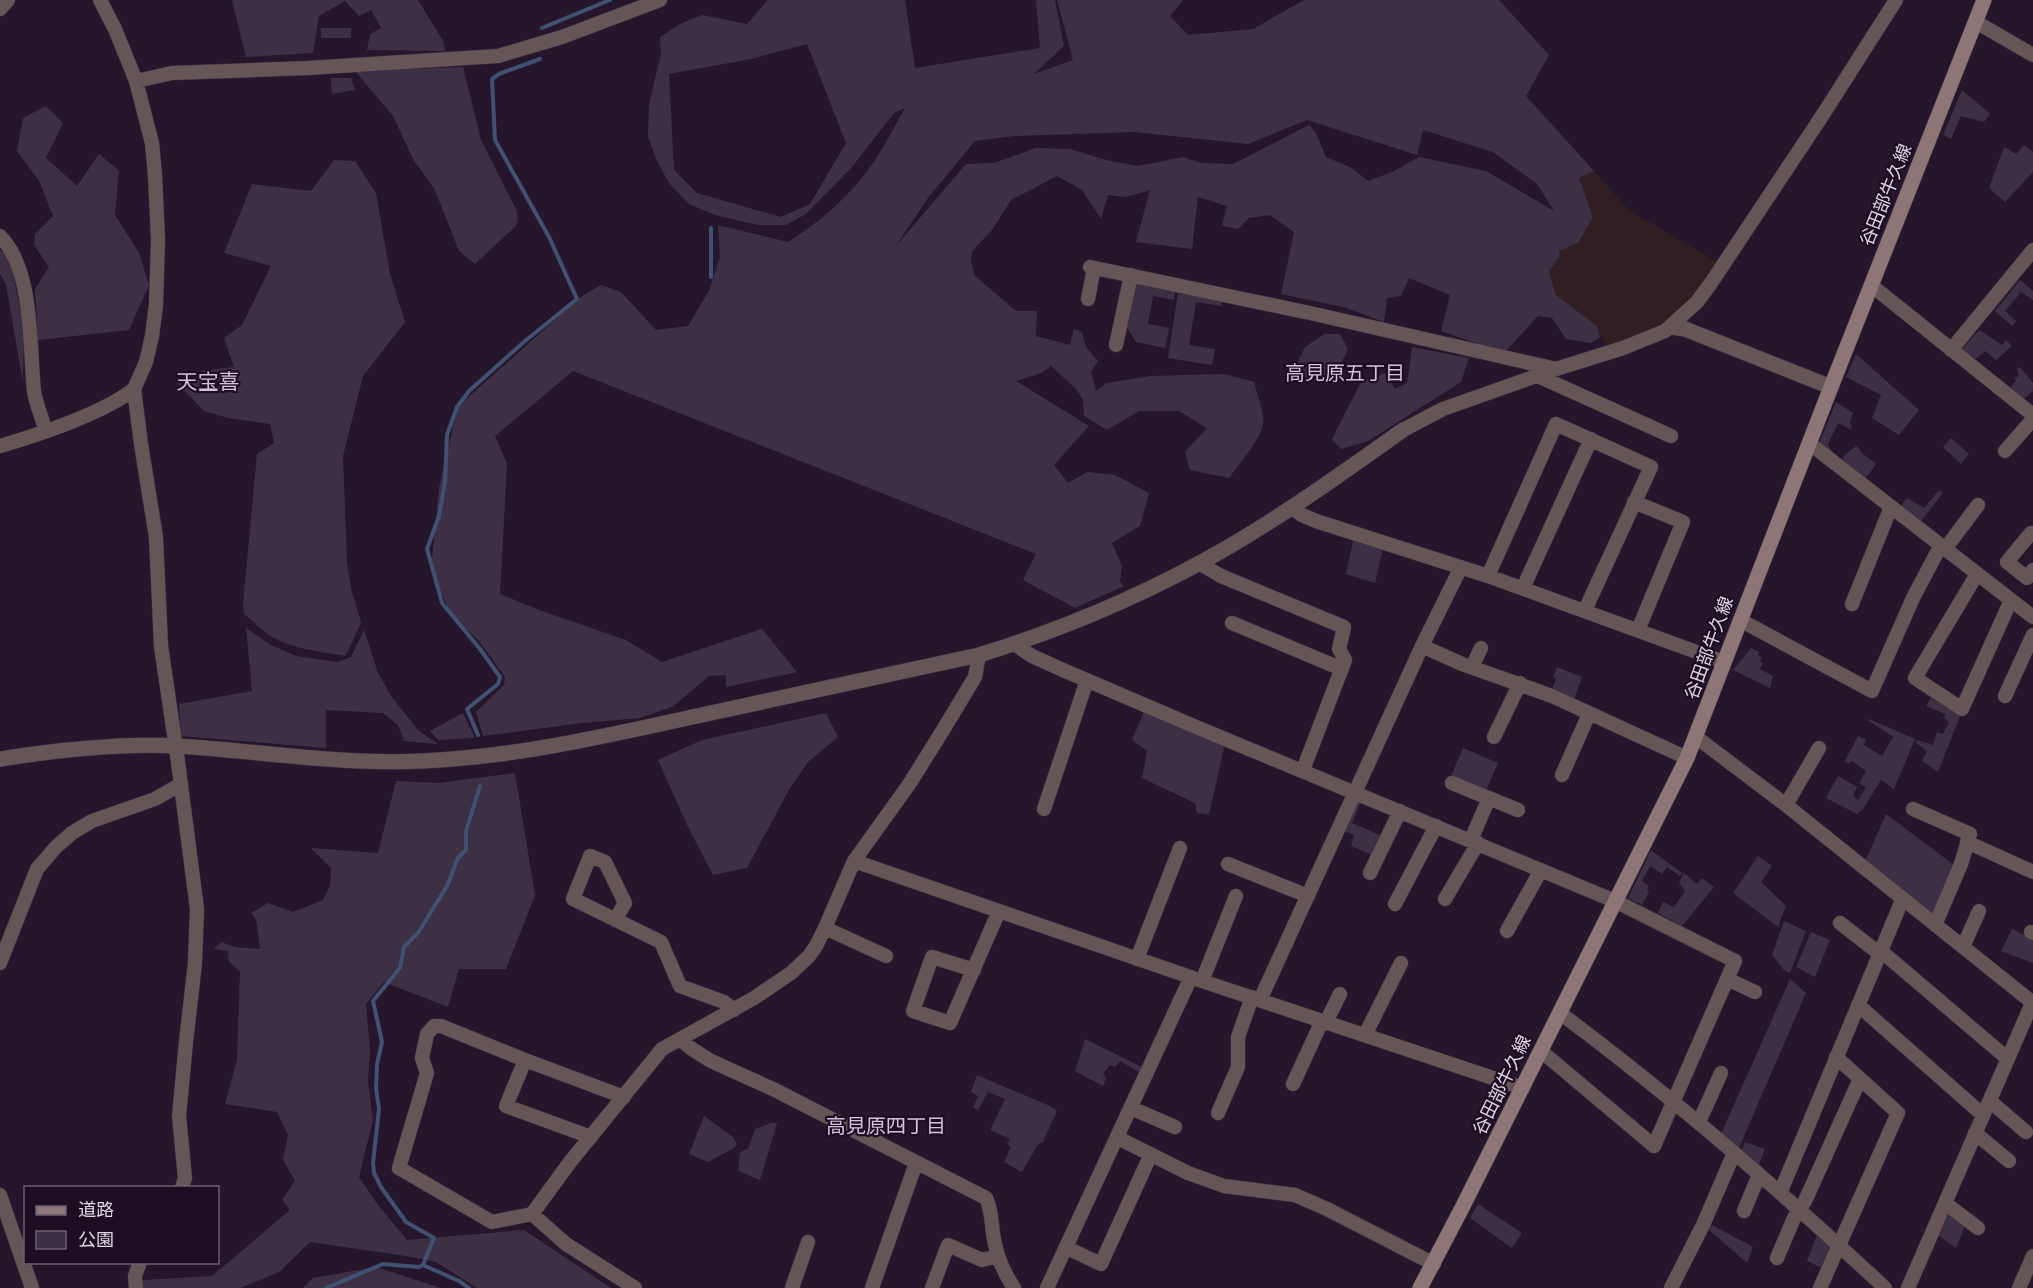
<svg xmlns="http://www.w3.org/2000/svg" width="2033" height="1288" viewBox="0 0 2033 1288" font-family="Arial,'Noto Sans JP',sans-serif">
  <rect width="100%" height="100%" fill="#26162c"/>
  <path fill="#311e22" d="M1594,171L1629,210L1717,262L1696,297L1661,327L1607,348L1597,326L1556,295L1549,272L1560,255L1559,251L1578,243L1579,178Z"/>
  <path fill="#3e3044" fill-rule="evenodd" d="M232,0H418L443,41L445,51L367,50L370,34L381,28L371,10L359,16L345,1L319,16L313,53L246,57Z
    M768,0H905L915,68L1040,48L1036,0H1055L1064,46L1034,74L1073,60L1057,0H1183L1170,16L1188,35L1253,29L1304,0H1499L1549,55L1526,96L1594,171L1579,178L1593,217L1578,243L1559,251L1560,255L1549,272L1556,295L1597,326L1600,337L1591,343L1566,339L1552,318L1538,316L1504,353L1441,331L1450,295L1409,278L1401,296L1387,298L1384,322L1347,308L1281,294L1294,232L1270,215L1249,218L1238,229L1222,226L1227,206L1198,197L1192,249L1136,242L1150,190L1126,197L1108,195L1101,219L1082,190L1057,176L1011,200L992,230L972,251L971,262L975,276L1016,311H1037L1036,336L1070,345L1074,329L1082,332L1086,347L1098,361L1091,372L1096,391L1107,383L1151,376L1224,374L1254,382C1257,395 1265,412 1263,425C1262,437 1237,467 1229,478L1190,470L1185,452L1207,428L1179,411H1139L1107,430L1084,416L1083,400L1076,389L1051,366L1041,373L1016,381L1089,426L1054,465L1068,483L1087,472L1115,475L1149,493L1140,526L1112,543L1122,566L1120,582L1124,586L1075,608L1023,580L1036,554L573,371L495,436L507,463L500,594L539,610L626,640L662,662L762,629L797,672L726,687V675L709,676L672,707L639,718L582,723L483,736L476,712L504,685L505,677L479,641L451,615L431,569L439,488L457,410L466,399L582,296L601,285L621,292L656,330L688,326L709,291L720,257L718,225L788,242C822,221 852,194 875,160C886,144 895,125 905,108L894,113L852,167L806,214L786,225H758L715,215L689,204L669,183L656,159L648,136L649,104L661,54L660,37L682,23L702,15L747,24ZM807,44L846,143L810,204L781,217L697,193L674,170L669,74L751,59ZM1307,120L1417,155L1423,130L1493,152L1537,184L1554,211L1486,171L1419,157L1392,172L1368,181L1352,168L1326,157L1315,131L1309,125L1233,164L1202,163L1183,157L1138,166L1106,160L1070,149L1036,148L994,163L966,164L895,247L928,198L975,141L1015,136L1135,132L1248,144Z
    M321,28H351V38H321Z
    M463,67L481,140L516,209L518,219L516,226L475,264L459,251L434,188L414,161L393,116L355,71Z
    M331,78H351L355,90L332,94Z
    M1962,90L1990,114L1984,122L1961,116L1951,139L1943,135Z
    M46,106L63,123L46,158L77,186L99,154L119,171L115,215L139,253L149,285L129,330L38,340L35,289L49,267L34,245L35,234L53,216L39,181L17,151L23,118Z
    M2024,145L2033,152V172L2005,202L1989,188L2004,147L2016,154Z
    M334,160L355,161L376,193L390,274L405,322L363,376L343,456L347,562L351,589L361,622L350,647L345,656C318,651 289,649 266,633C259,628 252,620 244,614L243,604L257,454L274,443L270,424L228,418L204,411L176,382L194,372L234,367L224,338L242,325L271,266L224,253L252,184L311,191Z
    M0,250L10,259L24,327L23,383L6,284L0,274Z
    M2020,280L2033,291V300L2021,292L2005,311L2016,321L2012,326L1995,311Z
    M1134,283L1175,291L1174,300L1153,296L1148,324L1169,328L1165,348L1136,342L1126,326Z
    M1178,293L1222,300L1221,306L1196,302L1189,345L1215,349L1212,365L1168,358Z
    M1979,330L2002,345L2006,340L2012,346L1996,360L1985,351L1973,361L1960,351Z
    M1324,334H1340L1348,349L1335,376L1310,382L1295,368L1305,347Z
    M1412,347L1469,358L1461,382L1368,441L1341,449L1332,439L1361,382L1385,373L1395,389L1407,383Z
    M1856,354L1919,410L1899,435L1872,418L1881,395L1846,377Z
    M2020,367L2033,383V391L2022,400L2010,390L2011,386L2016,381L2015,378L2019,376L2017,369Z
    M1836,402L1853,413L1850,422L1852,430L1838,423L1828,444L1833,454L1819,444Z
    M1951,438L1969,454L1961,464L1943,447Z
    M1857,446L1862,453L1876,464L1865,479L1842,464C1842,455 1850,450 1857,446Z
    M1939,490L1943,493L1921,521L1900,507L1907,498L1924,508Z
    M1353,541L1383,549L1375,583L1346,574Z
    M246,628L271,645L296,656L337,662L351,657L364,630L378,673L391,696L418,730L438,744L404,741L398,725L383,713L326,710V748L181,736L179,704L252,691Z
    M1751,648L1759,652L1758,655L1762,658L1760,661L1763,663L1760,669L1773,676L1770,688L1733,670Z
    M1557,667L1582,677L1574,699L1551,691L1556,679L1553,677Z
    M1931,698L1960,716L1938,772L1922,761L1927,751L1916,743L1917,740L1933,745L1937,732L1943,734L1949,722L1944,718L1945,714L1926,706Z
    M1144,712L1225,743L1209,815L1197,813L1195,803L1142,778L1147,751L1132,740Z
    M463,713L475,738L438,740L430,731Z
    M826,713L838,737L808,762L790,788L747,868L713,875L688,827L658,760L702,740Z
    M1869,719L1915,739L1894,789L1881,780L1863,809L1857,814L1826,798L1838,776L1857,787L1853,796L1858,800L1866,788L1859,783L1866,771L1852,761L1849,763L1845,761L1858,736L1866,740L1864,745L1882,756L1893,737L1868,720Z
    M1463,748L1498,763L1485,793L1451,776Z
    M515,773L535,895L506,969H459L448,1007L384,982L366,1004L370,1049L368,1082L373,1120L359,1177L378,1205L407,1240L524,1230L611,1288H477L436,1262L406,1256L310,1242L279,1272L240,1288H139L138,1281L144,1280L212,1276L290,1210L282,1200L295,1181L283,1160L288,1135L277,1112L225,1104L237,1059L240,971L229,962L228,951L214,949L221,942L235,947L260,949L256,920L251,913L268,903L293,912L323,900L330,885L331,868L311,848L378,853L396,781L438,783Z
    M1358,799L1362,800L1352,823L1382,836L1372,855L1351,846L1354,835L1344,831Z
    M1886,814L1954,865L1932,917L1864,864Z
    M1651,850L1682,873L1680,876L1667,867L1662,874L1650,866L1642,881L1649,886L1647,890L1649,892L1642,905L1628,898Z
    M1758,856L1772,866L1761,882L1786,906L1778,927L1733,893Z
    M1684,873L1697,884L1702,878L1714,887L1682,926L1658,913L1663,902L1674,907L1685,891L1679,883Z
    M1784,921L1806,931L1790,973L1784,970L1772,955Z
    M2012,929L2033,939V963L2001,951Z
    M1811,932L1830,940L1815,977L1796,967Z
    M1790,979L1806,993L1738,1150L1721,1134Z
    M1085,1039L1144,1068L1141,1073L1120,1061L1115,1067L1110,1065L1103,1074L1106,1078L1103,1086L1075,1071Z
    M977,1075L1050,1106L1057,1111L1043,1142L1038,1144L1022,1172L1004,1162L1011,1147L1007,1144L1010,1139L990,1130L1005,1099L988,1092L978,1110L973,1108L978,1096L971,1092Z
    M704,1116L733,1137L737,1144L734,1148L708,1162L689,1154Z
    M771,1123H777L760,1180L738,1171L740,1152L748,1149L755,1129Z
    M1745,1142L1765,1149L1758,1167L1741,1153Z
    M1478,1204L1522,1233L1512,1248L1470,1218Z
    M1948,1214L1965,1226L1956,1248L1938,1235Z
    M1712,1225L1753,1247L1747,1263L1708,1229Z
    M1817,1235L1831,1248L1822,1268L1807,1261Z
    M376,1267L441,1288H303L313,1278Z"/>
  <g fill="none" stroke-linecap="round" stroke-linejoin="round">
    <path stroke="#415171" stroke-width="4" d="M542,28L610,0
      M711,277V228
      M478,735L467,709L498,684L500,677L480,649L442,603L427,549L439,516L445,482L447,435L457,407L469,391L525,341L577,299L549,237L495,140L492,79L499,74L540,59
      M423,1265L459,1281L469,1288
      M326,1288L383,1264L419,1267L423,1265L434,1238L406,1222L381,1187L374,1173L373,1163L379,1109L376,1088L377,1064L382,1042L373,1001L400,968L404,947L418,933L447,886L458,858L466,850V831L480,786"/>
    <g stroke="#403146" stroke-width="15">
      <path id="minor" d="M100,0L115,29L136,81L152,143L155,175L158,240L156,305L152,336L146,362L134,389L141,444L156,537L161,646L178,762L197,909L195,963L186,1042L179,1116L185,1178L182,1188
        M0,9L8,0
        M1976,22L2033,55
        M136,81L172,73L308,68L498,56L562,37L660,0
        M0,236C34,271 29,344 34,391C36,404 42,418 46,431
        M1090,267L1310,313L1556,369
        M1871,285L2033,415
        M1088,299L1094,268
        M1116,345L1131,275
        M1951,350L2033,250
        M1538,376L1671,436
        M1403,430L1443,409L1556,369L1623,348L1665,331L1697,302L1711,283L1822,116L1896,0
        M1809,443L2033,617
        M0,446C38,435 104,413 134,389
        M2005,451L2033,419
        M1634,502L1683,522L1638,630
        M1292,508L1302,515L1316,521L1488,576L1724,662
        M2033,535L2031,533L2007,562L2027,578L2033,570
        M1945,549L1978,505
        M1199,563L1221,576L1344,627L1339,649L1345,660L1303,770
        M1977,574L1915,678L1962,709L2011,600
        M1488,576L1556,424L1651,467L1585,610
        M1523,588L1591,439
        M1852,604L1891,507
        M1740,620L1872,691L1913,598L1941,545
        M1232,623L1342,669
        M1014,644L1032,656L1063,670L1196,727L1615,901L1735,961L1654,1146L1541,1051
        M1422,646L1462,664L1552,696L1687,758
        M1472,667L1481,648
        M2005,696L2033,635
        M1494,737L1520,683
        M1696,737L1786,805L2033,1003
        M1562,775L1589,714
        M1452,783L1518,810
        M1786,805L1819,748
        M1044,809L1087,680
        M1913,809L1970,834L1961,864L1935,925
        M1471,840L1489,798
        M1967,842L2033,872
        M854,861L1202,981L1523,1088
        M1228,864L1308,896
        M1370,873L1400,811
        M1445,899L1478,843
        M1395,904L1436,826
        M615,920L625,903L605,862L590,856L573,899L661,942L680,986L724,1002L734,1010
        M1840,923L1880,954
        M825,928L886,956
        M1507,931L1541,870
        M2031,932L2033,933
        M1963,947L1979,911
        M1881,951L2008,1059
        M1137,959L1180,848
        M0,963L37,869L56,847L72,833L92,821L155,799L181,784
        M974,970L932,957L913,1011L950,1023L999,911
        M1727,979L1755,992
        M1202,981L1236,896
        M1260,1000L1422,646L1461,567
        M1858,1005L1983,1115
        M1560,1013C1674,1098 1781,1191 1885,1288
        M1326,1022L1340,994
        M1365,1035L1401,963
        M680,1039L692,1049L711,1061L775,1090L986,1198C993,1212 991,1229 995,1244C998,1260 1005,1274 1014,1288
        M525,1060L506,1106L591,1137
        M1293,1084L1322,1021
        M624,1097L525,1060L441,1026H434L427,1034L422,1058L427,1073L399,1168L492,1222L532,1214L570,1162L662,1049L754,998L791,973L809,956L816,946L825,928L854,861L910,783L943,730L975,677L979,655
        M1990,1101L2026,1132
        M1131,1108L1175,1127
        M1218,1113L1238,1067V1037L1252,997
        M1699,1122L1721,1073
        M1975,1133L2009,1161
        M1118,1138L1188,1173L1224,1186L1295,1195L1327,1209L1434,1264
        M1780,1193L1903,898
        M0,1195L32,1288
        M1945,1203L1978,1228
        M1744,1211L1759,1175
        M532,1214L566,1244L635,1288
        M1067,1248L1101,1264L1151,1154
        M1777,1258L1794,1218L1805,1201L1860,1079
        M136,1288L135,1276L140,1262
        M792,1288L808,1242
        M872,1288L916,1163
        M932,1288L948,1245L982,1260L998,1256
        M1047,1288L1191,977
        M1671,1288L1703,1225L1734,1153
        M1820,1288L1898,1113L1836,1057
        M1908,1288L2033,1001
        M2019,1288L2033,1256"/>
    </g>
    <g stroke="#403146" stroke-width="16">
      <path id="tertiary" d="M1671,327L1685,329L1831,387
        M0,759C58,750 119,743 178,746C259,751 341,765 422,761C515,757 606,736 697,716C791,696 885,676 979,655C1064,629 1148,593 1225,549C1287,513 1345,471 1403,430"/>
    </g>
    <g stroke="#403146" stroke-width="16">
      <path id="secondary" d="M1420,1288L1462,1208L1687,758L1831,387L1984,0"/>
    </g>
    <use href="#minor" stroke="#655556" stroke-width="14"/>
    <use href="#tertiary" stroke="#655556" stroke-width="15"/>
    <use href="#secondary" stroke="#8e7576" stroke-width="15"/>
  </g>
  <g text-anchor="middle" dominant-baseline="central" stroke-width="4.5" stroke-linejoin="round" paint-order="stroke">
    <g font-size="18" fill="#e1d6e5" stroke="#1c0d22">
      <text transform="translate(1886 195) rotate(-68)">谷田部牛久線</text>
      <text transform="translate(1709 648) rotate(-70)">谷田部牛久線</text>
      <text transform="translate(1502 1085) rotate(-64)">谷田部牛久線</text>
    </g>
    <g font-size="20" fill="#d6c0de" stroke="#1c0d22">
      <text x="1345" y="373">高見原五丁目</text>
      <text x="886" y="1126">高見原四丁目</text>
    </g>
    <g font-size="21" fill="#d6c0de" stroke="#1c0d22">
      <text x="208" y="381">天宝喜</text>
    </g>
  </g>
  <rect x="24" y="1186" width="195" height="78" fill="#1c0d22" stroke="#6b5d70" stroke-width="1.5"/>
  <rect x="36" y="1206" width="30" height="9" fill="#8e7576" stroke="#6b5d70" stroke-width="1.5"/>
  <text x="78" y="1216" font-size="18" fill="#e1d6e5">道路</text>
  <rect x="36" y="1231" width="30" height="18" fill="#3e3044" stroke="#6b5d70" stroke-width="1.5"/>
  <text x="78" y="1246" font-size="18" fill="#e1d6e5">公園</text>
</svg>
